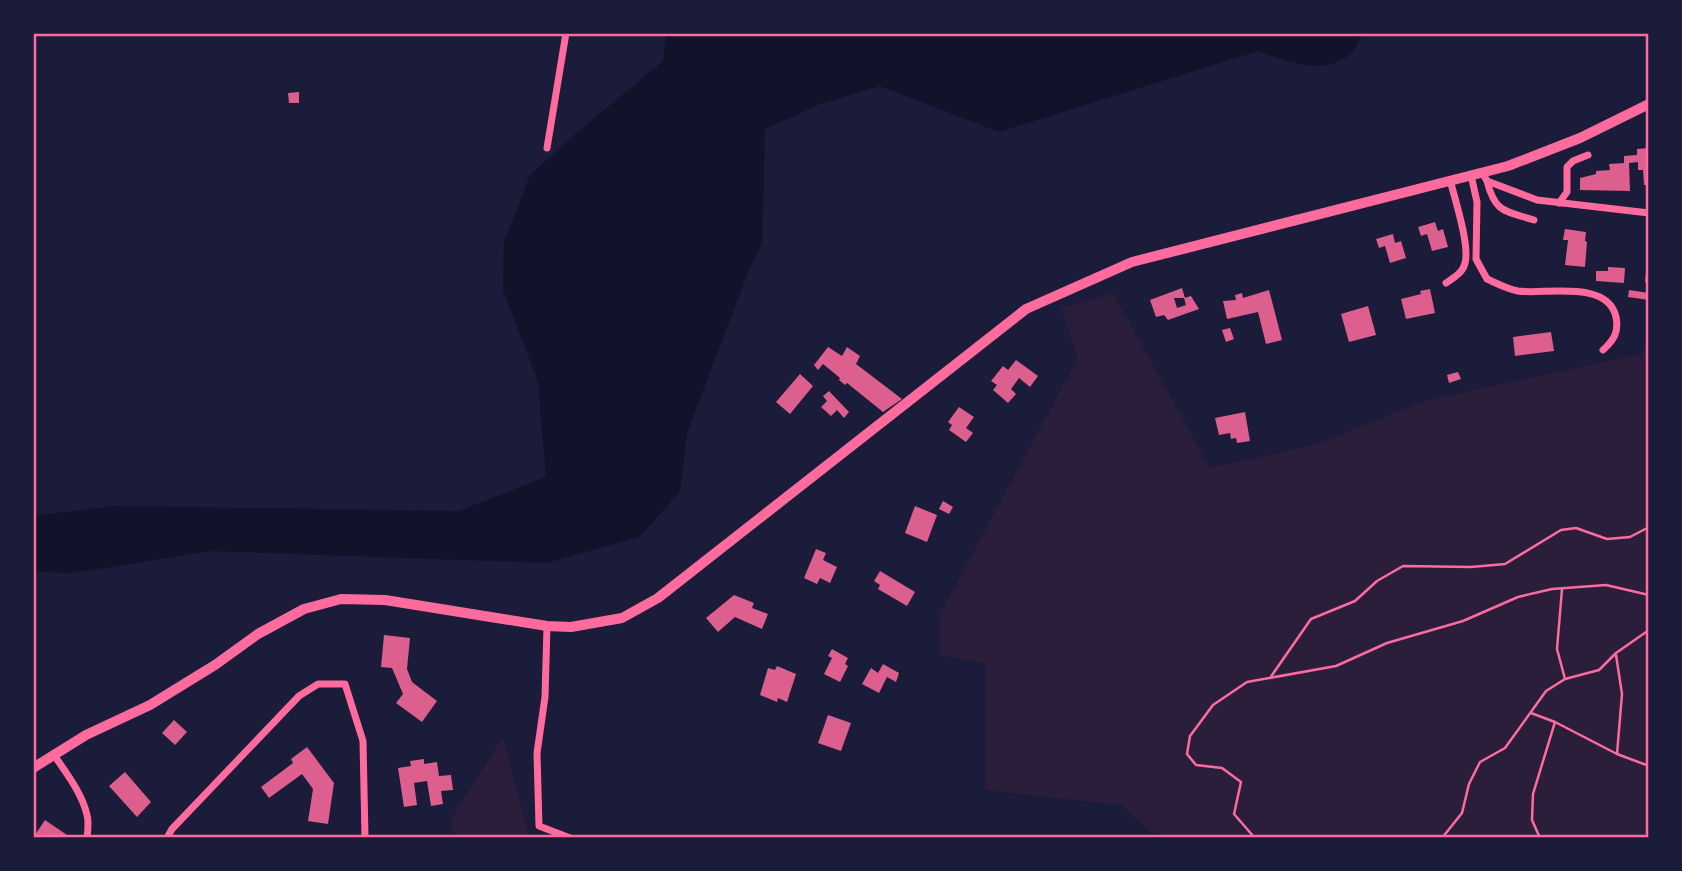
<svg xmlns="http://www.w3.org/2000/svg" width="1682" height="871" viewBox="0 0 1682 871" font-family="'Asap Condensed',sans-serif">
  <rect width="100%" height="100%" fill="#1b1b3a"/>
  <path fill="#2a1e3b" d="M1113,293L1210,468L1318,444L1424,401L1642,354L1649,340V838H1170L1150,832L1122,805L985,790V663L940,655V614L1078,358L1061,308Z
    M503,737L529,838H457L450,821Z"/>
  <path fill="#12122b" d="M666,33H1363C1359,40 1354,52 1348,56C1320,76 1287,61 1258,51L999,132L880,86L820,104L765,129L762,243L747,275L687,433L680,492L639,537L547,563L212,551L72,573L33,572V516L114,506L459,511L546,477L538,381L503,290L504,242L530,175L580,130L663,61Z"/>
  <path fill="#dd5f8e" d="M299,92V103H289L288,93Z
    M1649,148V185H1644L1643,170H1638V162L1629,163L1630,191L1580,190V178L1596,174V171L1610,170L1609,164L1624,163V156L1637,155V149Z
    M1435,222L1438,231L1443,229L1448,247L1432,251L1427,234L1421,236L1418,227Z
    M1565,229L1586,232L1585,241L1587,242L1585,267L1565,265L1568,240H1563Z
    M1393,234L1395,243L1401,241L1406,258L1390,263L1385,246L1379,248L1376,239Z
    M1647,262H1649V282H1645Z
    M1608,267L1625,268L1624,283L1596,281V271H1608Z
    M1182,288L1185,298H1174L1177,308L1186,305L1184,298L1191,296L1199,309L1168,320L1164,315L1156,317L1150,300Z
    M1430,289L1435,313L1406,319L1401,299L1421,294L1420,291Z
    M1269,290L1282,340L1266,344L1258,312L1227,319L1223,301L1236,300L1235,295L1242,293L1243,298Z
    M1629,290L1649,293V300L1628,297Z
    M1368,306L1376,335L1349,342L1341,314Z
    M1230,328L1234,339L1226,342L1222,330Z
    M1551,332L1554,351L1515,356L1513,337Z
    M828,347L842,356L847,347L860,356L856,364L902,399L883,412L847,383L845,385L839,380L840,378L823,364L818,370L814,365Z
    M1016,360L1038,376L1030,387L1019,378L1011,389L1016,394L1008,403L993,390L997,385L991,381L1003,366L1008,370Z
    M1458,372L1461,379L1449,383L1447,375Z
    M800,374L813,386L790,414L776,402Z
    M829,391L849,412L844,418L837,410L831,416L821,407L827,401L823,396Z
    M959,407L974,417L966,428L973,433L966,442L949,430L952,425L948,422Z
    M1245,412L1250,441L1237,443L1236,438L1231,439L1230,433L1219,435L1215,418Z
    M943,501L953,507L949,514L939,509Z
    M915,506L937,515L927,542L905,533Z
    M816,549L826,553L823,560L837,567L830,583L820,578L817,584L804,578Z
    M880,571L915,592L907,606L878,589L880,585L874,581Z
    M734,595L754,603L752,608L768,614L762,629L735,617L718,632L706,618Z
    M384,635L410,638L407,669L412,682L437,701L422,722L396,703L403,694L392,668L381,667Z
    M832,649L848,658L845,664L848,666L840,682L824,674L832,658L828,656Z
    M883,664L899,673L896,682L887,677L879,693L862,684L871,668L878,673Z
    M777,666L796,674L787,702L778,698L777,702L760,695L768,668L775,670Z
    M828,715L851,723L841,751L818,743Z
    M174,720L187,732L175,745L162,733Z
    M307,747L334,783L328,824L308,821L313,789L302,774L269,798L261,787L293,763L291,759Z
    M424,759V764L437,762L439,776L451,775L453,790L441,791L443,804L431,806L427,781L414,783L417,805L404,807L398,768L411,766L410,761Z
    M125,772L151,802L137,817L109,786Z
    M45,820L67,835L65,838H33Z"/>
  <g fill="none" stroke-linecap="round" stroke-linejoin="round">
    <path stroke="#ff6b9d" stroke-width="2.5" d="M1562,589L1557,649L1565,679
      M1616,655L1622,694L1617,754L1649,766
      M1270,678L1311,619L1355,601L1377,581L1403,566L1471,567L1505,564L1561,530L1576,528L1607,539L1630,537L1649,527
      M1531,713L1555,722
      M1254,837L1234,814L1241,782L1222,768L1196,765L1187,754L1190,736L1213,705L1247,682L1336,666L1387,643L1463,621L1518,597L1552,589L1606,585L1649,595
      M1442,838L1462,813L1469,784L1480,762L1505,748L1546,691L1565,679L1599,670L1616,653L1649,630
      M1540,838L1532,820L1533,794L1555,722L1617,754"/>
    <path stroke="#ff6b9d" stroke-width="7" d="M547,148L566,33
      M1482,172L1487,181L1537,200L1649,213
      M1471,175L1477,202L1476,259L1487,279C1496,283 1507,289 1518,291C1544,295 1608,279 1616,317C1619,332 1614,340 1603,350
      M1487,181C1495,213 1505,211 1534,220
      M1559,203L1567,192V167L1573,161L1588,155
      M1446,283C1453,278 1463,273 1465,263C1470,246 1455,199 1450,180
      M547,626L545,697L537,753L539,826L570,838
      M54,755C66,773 82,793 87,815C89,822 88,830 87,838
      M167,838L172,829L299,696L318,684H345L363,741L365,838"/>
    <path stroke="#ff6b9d" stroke-width="10" d="M33,768L86,735L150,705L215,665L258,634L304,609L341,599L385,600L547,626L571,627L622,618L658,598L1026,309L1132,262L1508,166L1580,138L1649,104"/>
  </g>
  <rect width="1682" height="871" fill="none" stroke="#1b1b3a" stroke-width="70"/>
  <rect x="35" y="35" width="1612" height="801" fill="none" stroke="#ff6b9d" stroke-width="2.5"/>
</svg>
